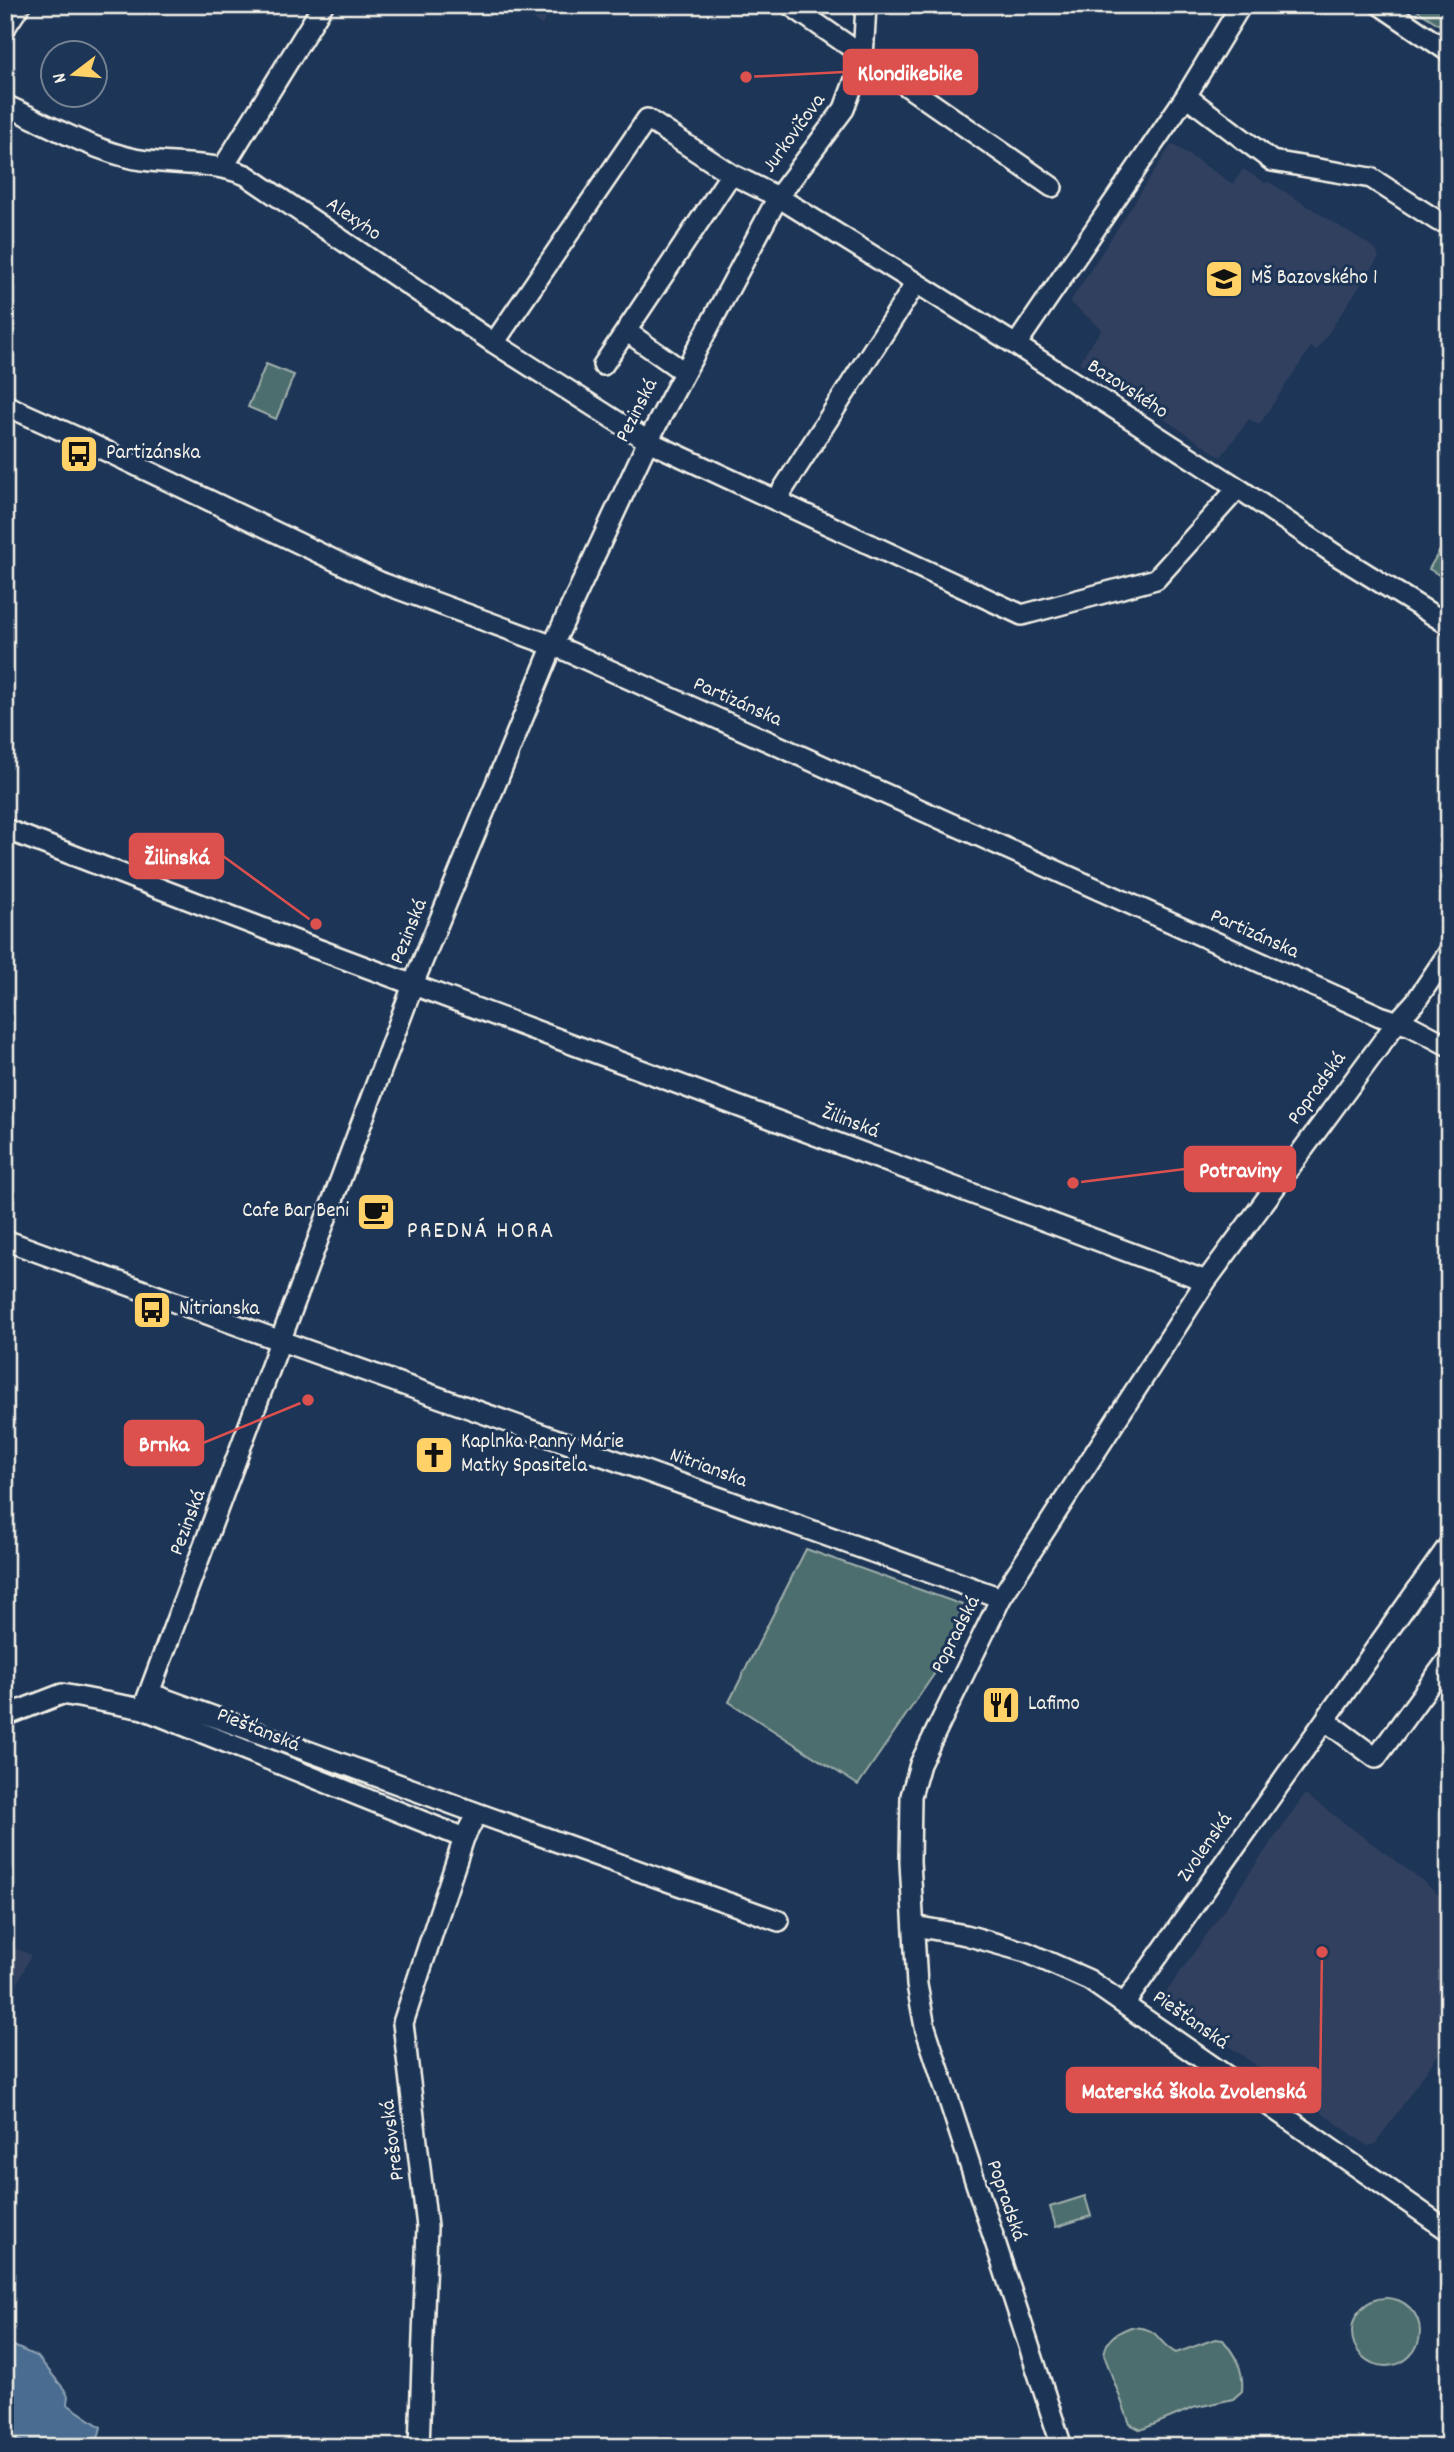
<svg xmlns="http://www.w3.org/2000/svg" width="1454" height="2452" viewBox="0 0 1454 2452" font-family="Dekko,sans-serif">
  <rect width="100%" height="100%" fill="#1d3557"/>
  <filter id="ink" filterUnits="userSpaceOnUse"><feTurbulence type="fractalNoise" baseFrequency=".0143" numOctaves="2"/><feDisplacementMap in="SourceGraphic" scale="14" xChannelSelector="R" yChannelSelector="G"/><feConvolveMatrix kernelMatrix="1 2 1 2 8 2 1 2 1" color-interpolation-filters="sRGB"/></filter>
  <g filter="url(#ink)">
    <path fill="#31415e" d="M511,5H554L542,25Z
      M1172,144L1233,184L1243,169L1265,183L1269,182L1371,246L1376,250L1379,257L1317,350L1311,347L1259,425L1249,419L1221,457L1079,362L1102,329L1070,302Z
      M1305,1794L1419,1878L1449,1904V2039L1375,2144L1368,2146L1176,2008L1160,2001Z
      M5,1944L31,1955L5,2010Z"/>
    <path fill="#4d6e6e" stroke="#a0b0ab" stroke-width="2" d="M1409,5H1449V31Z
      M266,364L294,375L276,419L248,407Z
      M1449,535V581L1429,569Z
      M806,1549L963,1605L971,1615L970,1622L858,1785L729,1702Z
      M1085,2196L1091,2216L1056,2227L1050,2207Z
      M1352 2332a34 34 0 1 1 68 0a34 34 0 1 1-68 0Z
      M1131,2327C1162,2328 1154,2341 1176,2353L1215,2339L1223,2340C1236,2356 1244,2370 1242,2391L1233,2399L1193,2408L1141,2430L1130,2424L1104,2355C1106,2338 1116,2333 1131,2327Z"/>
    <path fill="#496c90" stroke="#8da1b3" stroke-width="2" d="M5,2342L38,2357L64,2389L68,2396L67,2404L101,2427L96,2447H31L5,2433Z"/>
    <g fill="none" stroke-linecap="round" stroke-linejoin="round">
      <g stroke="#f4f1e8" stroke-width="24">
        <path id="minor" d="M790,5L1052,187
          M1380,5L1449,52
          M5,28L20,5
          M1186,96L1272,161L1371,178L1438,221
          M5,105C47,124 90,149 135,159C173,166 208,160 246,175L494,343L648,441L1022,615L1156,579L1238,488
          M224,166L323,5
          M494,343L647,119L731,174L778,197L1016,345L1238,488L1333,553L1449,625
          M1016,345L1186,96L1241,5
          M603,365L626,331
          M684,372L626,331L731,174
          M5,405L85,441L382,583L567,651L1380,1016L1411,1026L1449,1046
          M776,500L916,283
          M5,829L304,944L1206,1281
          M5,1240L281,1341L1001,1598
          M149,1693L477,1813
          M143,1709L416,977L553,645L648,441L778,197L844,109L863,58L866,5
          M5,1716L62,1694L143,1709L464,1838L477,1813L779,1921
          M1326,1721L1376,1758L1449,1658
          M914,1926L966,1935L1026,1952L1089,1980L1449,2231
          M1125,2003L1449,1545
          M419,2447L427,2227L403,2023L464,1838
          M1062,2447L925,2027L917,1985L910,1862L911,1796L920,1764L1001,1598L1206,1281L1397,1022L1416,1001L1449,952"/>
      </g>
      <use href="#minor" stroke="#1d3557" stroke-width="19"/>
    </g>
  </g>
  <defs>
    <g id="school-square" transform="scale(2.0125)"><rect x="-9" y="-9" width="18" height="18" rx="4" fill="#ffd166" stroke="#1d3557"/><path d="M0-5L7-2L0 1L-7-2ZM-4 1L0 2.5L4 1V4Q0 6-4 4Z" fill="#111"/></g>
    <g id="bus-square" transform="scale(2.0125)"><rect x="-9" y="-9" width="18" height="18" rx="4" fill="#ffd166" stroke="#1d3557"/><path d="M-5-6H5V4H4V6H2V4H-2V6H-4V4H-5ZM-3.5-4V0h7V-4ZM-3.5 1.2v1.5H-2V1.2ZM2 1.2v1.5H3.5V1.2Z" fill="#111"/></g>
    <g id="cafe-square" transform="scale(2.0125)"><rect x="-9" y="-9" width="18" height="18" rx="4" fill="#ffd166" stroke="#1d3557"/><path d="M-5.5-4.5H6V0H3Q3 3.5 0 3.5H-2.5Q-5.5 3.5-5.5 0ZM3-3.2v2h1.7v-2ZM-6 4.5H4V6H-6Z" fill="#111"/></g>
    <g id="church-square" transform="scale(2.0125)"><rect x="-9" y="-9" width="18" height="18" rx="4" fill="#ffd166" stroke="#1d3557"/><path d="M-1.2-6h2.4v3.5h3.3v2.4h-3.3V6h-2.4V-.1h-3.3v-2.4h3.3Z" fill="#111"/></g>
    <g id="restaurant-square" transform="scale(2.0125)"><rect x="-9" y="-9" width="18" height="18" rx="4" fill="#ffd166" stroke="#1d3557"/><path d="M-5-6h1v4h1v-4h1v4h1v-4h1v5L-1.5 .5V6h-2V.5L-5-1ZM5-6V6H3V1.5H1.5Q1.5-4 5-6Z" fill="#111"/></g>
  </defs>
  <g fill-rule="evenodd">
    <use href="#school-square" x="1224" y="279"/>
    <use href="#bus-square" x="79" y="454"/>
    <use href="#cafe-square" x="376" y="1212"/>
    <use href="#bus-square" x="152" y="1310"/>
    <use href="#church-square" x="434" y="1455"/>
    <use href="#restaurant-square" x="1001" y="1705"/>
  </g>
  <g text-anchor="middle" dominant-baseline="central" stroke-width="6" stroke-linejoin="round" paint-order="stroke">
    <g font-size="21" fill="#f4f1e8" stroke="#1d3557">
      <text transform="translate(795 134) rotate(-54)">Jurkovičova</text>
      <text transform="translate(353 220) rotate(34)">Alexyho</text>
      <text transform="translate(1127 390) rotate(33)">Bazovského</text>
      <text transform="translate(638 411) rotate(-63)">Pezinská</text>
      <text transform="translate(737 703) rotate(24)">Partizánska</text>
      <text transform="translate(410 932) rotate(-68)">Pezinská</text>
      <text transform="translate(1254 935) rotate(24)">Partizánska</text>
      <text transform="translate(1318 1089) rotate(-54)">Popradská</text>
      <text transform="translate(850 1123) rotate(21)">Žilinská</text>
      <text transform="translate(708 1469) rotate(20)">Nitrianska</text>
      <text transform="translate(189 1523) rotate(-69)">Pezinská</text>
      <text transform="translate(957 1635) rotate(-63)">Popradská</text>
      <text transform="translate(258 1731) rotate(22)">Piešťanská</text>
      <text transform="translate(1206 1848) rotate(-55)">Zvolenská</text>
      <text transform="translate(1190 2021) rotate(35)">Piešťanská</text>
      <text transform="translate(394 2140) rotate(-97)">Prešovská</text>
      <text transform="translate(1005 2201) rotate(71)">Popradská</text>
    </g>
    <g font-size="21" fill="#f4f1e8" stroke="#1d3557" text-anchor="start">
      <text x="1251" y="279">MŠ Bazovského 1</text>
      <text x="106" y="454">Partizánska</text>
      <text x="349" y="1212" text-anchor="end">Cafe Bar Beni</text>
      <text x="179" y="1310">Nitrianska</text>
      <text x="461" y="1443">Kaplnka Panny Márie<tspan x="461" dy="24">Matky Spasiteľa</tspan></text>
      <text x="1028" y="1705">Lafimo</text>
    </g>
    <g font-size="24" letter-spacing="2" fill="#f4f1e8" stroke="#1d3557">
      <text x="481" y="1232">PREDNÁ HORA</text>
    </g>
  </g>
  <path fill="none" stroke="#dc504e" stroke-width="2.5" d="M746 77L844 72M316 924L223 856M1073 1183L1185 1169M308 1400L203 1443M1322 1952L1320 2090"/>
  <g fill="#dc504e" stroke="#1d3557" stroke-width="2.5">
    <circle cx="746" cy="77" r="7"/>
    <circle cx="316" cy="924" r="7"/>
    <circle cx="1073" cy="1183" r="7"/>
    <circle cx="308" cy="1400" r="7"/>
    <circle cx="1322" cy="1952" r="7"/>
  </g>
  <g fill="#dc504e" stroke="#dc504e" stroke-width="2.5">
    <rect x="844" y="50" width="133" height="44" rx="7"/>
    <rect x="130" y="834" width="93" height="44" rx="7"/>
    <rect x="1185" y="1147" width="110" height="44" rx="7"/>
    <rect x="125" y="1421" width="78" height="44" rx="7"/>
    <rect x="1067" y="2068" width="253" height="44" rx="7"/>
  </g>
  <g font-size="23" text-anchor="middle" font-weight="bold" fill="#fff">
    <text x="910" y="80">Klondikebike</text>
    <text x="177" y="864">Žilinská</text>
    <text x="1240" y="1177">Potraviny</text>
    <text x="164" y="1451">Brnka</text>
    <text x="1194" y="2098">Materská škola Zvolenská</text>
  </g>
  <rect width="1454" height="2452" fill="none" stroke="#1d3557" stroke-width="28"/>
  <rect x="14" y="14" width="1426" height="2424" fill="none" stroke="#f4f1e8" stroke-width="2.5" filter="url(#ink)"/>
  <g transform="translate(74 74) rotate(254)"><circle r="33" fill="#1d3557" stroke="#738091" stroke-width="2"/>
  <path d="M0-5L12 26L0 18L-12 26Z" fill="#ffd166"/>
  <text y="-10" font-size="19" font-weight="bold" text-anchor="middle" fill="#f4f1e8">N</text>
  </g>
</svg>
